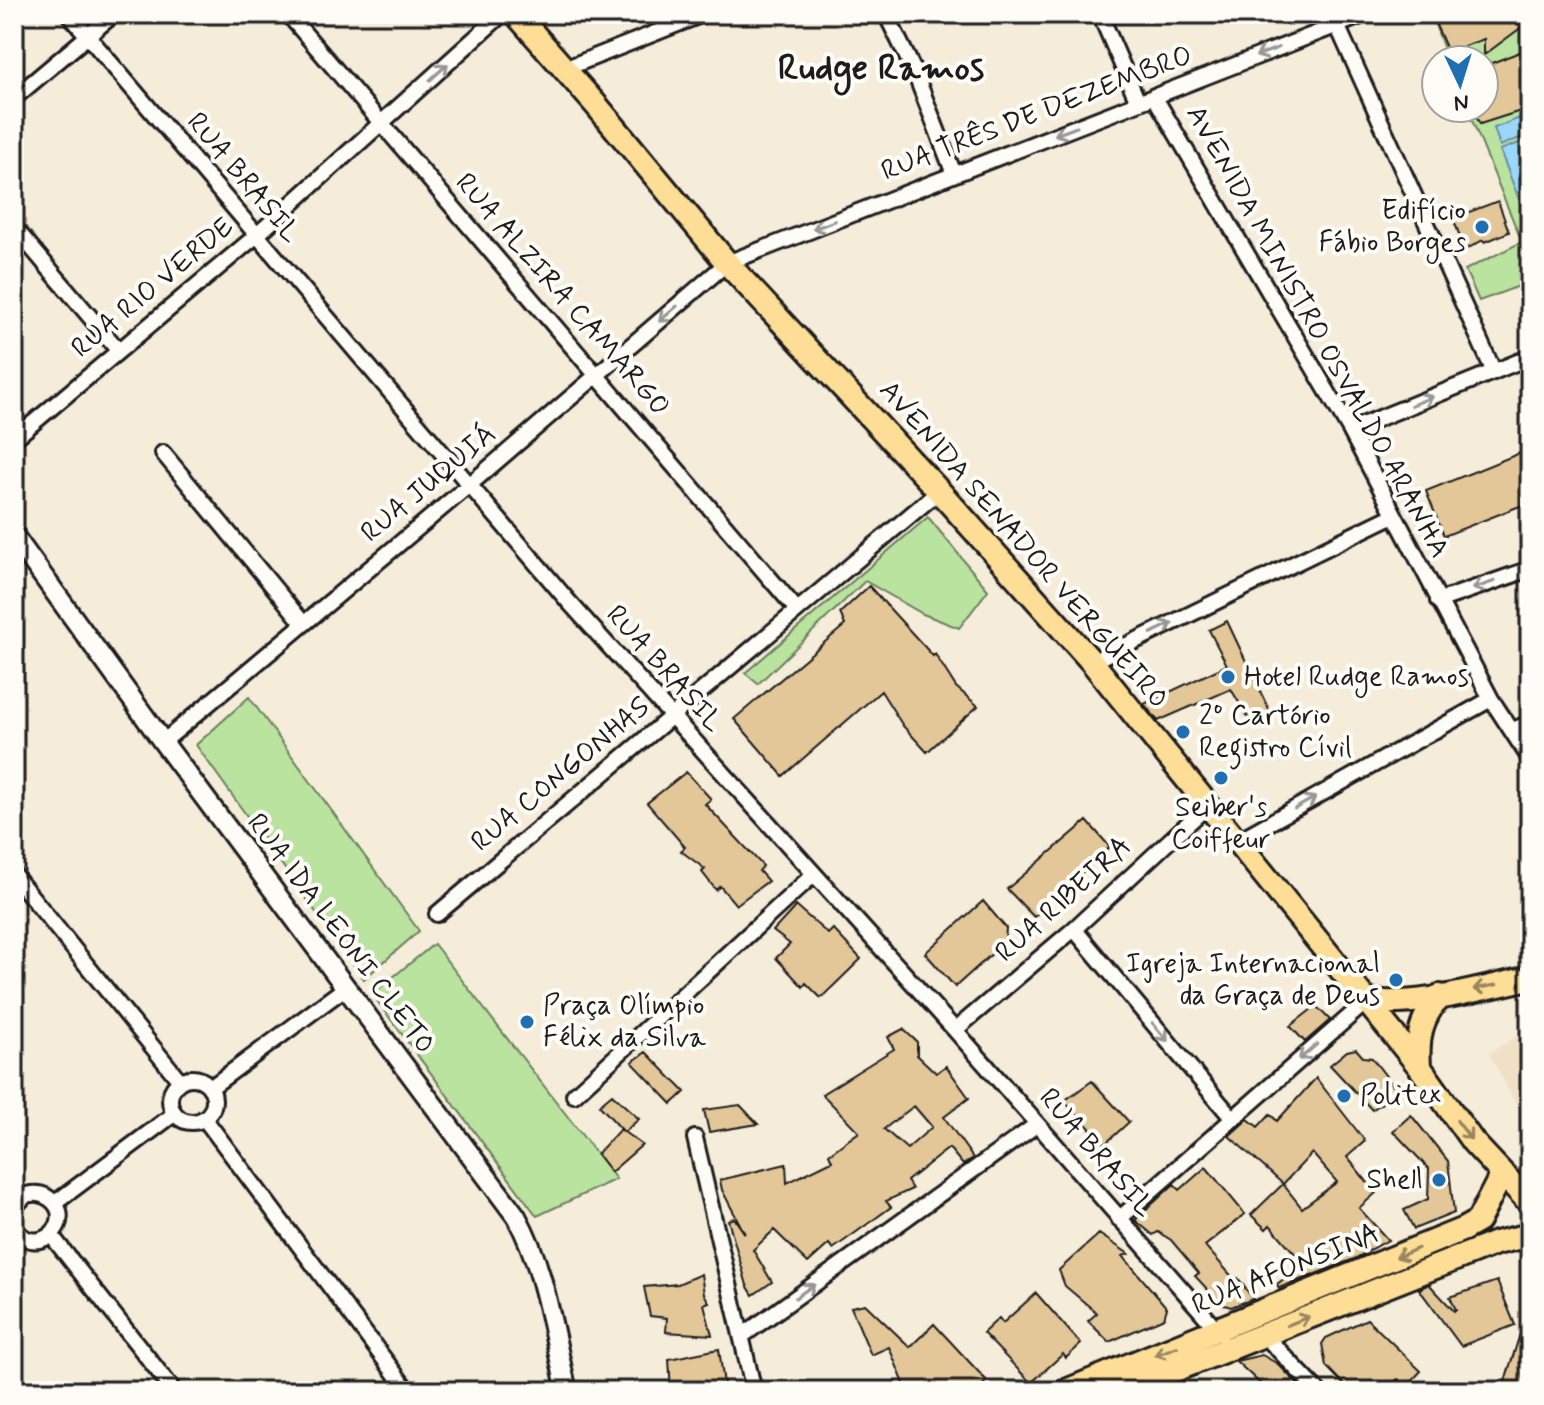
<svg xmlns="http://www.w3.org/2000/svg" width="1544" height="1405" viewBox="0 0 1544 1405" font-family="Mynerve,sans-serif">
  <rect width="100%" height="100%" fill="#f5ecda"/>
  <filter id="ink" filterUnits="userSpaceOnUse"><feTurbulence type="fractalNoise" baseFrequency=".0125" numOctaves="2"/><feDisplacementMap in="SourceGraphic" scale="16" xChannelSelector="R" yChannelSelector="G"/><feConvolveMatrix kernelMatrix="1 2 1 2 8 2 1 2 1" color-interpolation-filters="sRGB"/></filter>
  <g filter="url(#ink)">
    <path fill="#f0e1c6" d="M1530,1029V1131L1489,1053Z"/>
    <path fill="#bae39f" stroke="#6b805e" stroke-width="2" d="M1431,14H1530V282L1479,301L1465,270L1522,242L1467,108H1484V60H1448Z
      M928,517L988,590L959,628L923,614L865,581L758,684L745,673Z
      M249,697L419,931L364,979L196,745Z
      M434,944L616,1179L537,1216L372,994Z"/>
    <path fill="#9ad7fb" stroke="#688ca2" stroke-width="2" d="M1530,114V134L1500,146L1494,128Z
      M1530,139V213L1525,215L1500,150Z"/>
    <path fill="#e3c798" stroke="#1c1c1c" stroke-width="2" fill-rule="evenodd" d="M1431,14H1530V21L1484,55V39L1448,52Z
      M1530,48V108L1480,124L1471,108H1484V66Z
      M1498,201L1509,232L1485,242L1483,240L1465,250L1453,218Z
      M1530,449V502L1444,536L1426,491Z
      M869,586L933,656L935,654L956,687L978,706L927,752L903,726L881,691L783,776L734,719L845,625L840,613Z
      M1227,621L1270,712L1251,723L1231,689L1158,721L1144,704L1227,665L1209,630Z
      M686,772L711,799L705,804L763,866L759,871L768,881L736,905L720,886L716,890L702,872L705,869L681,851L685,847L647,803Z
      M1087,821L1110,847L1034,917L1007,889Z
      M983,901L1006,928L1005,942L955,987L925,953Z
      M796,906L828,934L833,929L861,959L821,998L806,983L803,987L776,958L790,944L773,931Z
      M1316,1006L1330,1020L1305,1042L1290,1026Z
      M903,1029L917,1042V1055L936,1073L946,1066L969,1098L944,1117L973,1158L963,1165L949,1148L907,1181L912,1189L886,1201L891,1207L833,1249L829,1244L808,1263L774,1230L753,1250L772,1282L753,1295L747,1285L728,1220L734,1218L745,1234L722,1190L720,1180L786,1164L787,1183L832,1161L829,1154L859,1132L822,1094L894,1049L888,1037ZM914,1106L932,1127L907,1149L884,1129Z
      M1356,1049L1363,1057L1372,1058L1395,1088V1094L1372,1110L1330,1065L1347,1051Z
      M646,1052L685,1092L672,1104L632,1062Z
      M1316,1078L1365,1141L1347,1157L1376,1193L1359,1208L1388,1240L1354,1259L1279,1288L1277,1284L1304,1264L1270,1225L1266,1229L1251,1215L1283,1184L1229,1136L1248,1119L1258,1127L1270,1114L1277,1121ZM1312,1153L1337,1182L1302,1208L1283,1184Z
      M1092,1081L1129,1122L1105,1144L1064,1101Z
      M612,1094L639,1119L624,1132L599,1105Z
      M740,1105L758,1124L709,1132L704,1110Z
      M1411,1115L1448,1161L1454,1213L1414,1229L1404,1210L1428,1199L1429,1169L1393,1131Z
      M620,1129L642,1145L611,1172L597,1154Z
      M1206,1167L1245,1214L1205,1246L1235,1280L1238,1278L1253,1299L1231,1307L1221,1304L1195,1276L1199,1273L1171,1240L1158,1232L1153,1235L1135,1220L1174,1184L1180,1190Z
      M1099,1234L1129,1254L1123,1256L1167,1308L1164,1318L1109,1342L1088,1321L1097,1313L1065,1286L1059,1270Z
      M701,1274L704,1294L709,1302L704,1304L712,1335L666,1332L667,1318L650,1316L644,1287L678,1284Z
      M1497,1281L1515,1325L1461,1346L1419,1289L1429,1284L1454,1311L1456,1310L1450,1297Z
      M1036,1293L1081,1344L1066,1358L1063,1354L1031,1383L983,1333L999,1318L1003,1323Z
      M865,1304L910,1347L934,1324L987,1381L975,1391H907L889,1347L871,1355L851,1307Z
      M1526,1315H1530V1391H1502Z
      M1367,1319L1421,1371L1406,1387L1398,1379L1381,1391H1350L1326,1366L1322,1344L1326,1338Z
      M719,1349L725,1391H671L669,1359Z
      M1262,1355L1278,1364L1304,1391H1268L1236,1361Z"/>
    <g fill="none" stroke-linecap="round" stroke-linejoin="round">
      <g stroke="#1c1c1c" stroke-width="20">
        <path id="minor" d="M69,14L569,602L955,1030L1221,1334
          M288,14L797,610
          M886,14L915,73L954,174
          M1100,14L1138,102
          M1337,25L1494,372
          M564,69L703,14
          M1154,96L1350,430L1491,699L1530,759
          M14,98L114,14
          M14,227L118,350
          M1350,430L1530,357
          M14,439L257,235L502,14
          M163,453L303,623
          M1438,601L1530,569
          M1092,662L1394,515
          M1513,730L1530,723
          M163,742L468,486L727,263L1366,14
          M1237,841L1491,699
          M14,875L180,1081
          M437,914L939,491
          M1074,929L1233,1119
          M955,1030L1074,929L1207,806
          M170 1100a22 22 0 1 1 44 0a22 22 0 1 1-44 0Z
          M210,1088L345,988
          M574,1095L813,875
          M204,1118L408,1391
          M695,1138L754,1391
          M55,1203L174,1114
          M14,1207L26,1195C35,1193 42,1193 50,1199C79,1220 36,1262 14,1227
          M1119,1219L1367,1001
          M51,1235L174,1391
          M1264,1335L1318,1391
          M742,1336L1036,1125"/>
      </g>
      <g stroke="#1c1c1c" stroke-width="24">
        <path id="tertiary" d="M14,536L163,742L516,1216C545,1268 553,1333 567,1391"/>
      </g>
      <g stroke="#1c1c1c" stroke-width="28">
        <path id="primary" d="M516,14L597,106L727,263L939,491L1092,662L1419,1066L1473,1142L1530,1203
          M1367,1001C1421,1007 1477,989 1530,978
          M1419,1066C1417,1038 1421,1017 1440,996
          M1066,1391L1464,1229L1478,1221L1502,1174
          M1122,1391L1496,1243L1530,1235"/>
      </g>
      <use href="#minor" stroke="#fdfcf7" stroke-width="14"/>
      <use href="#tertiary" stroke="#fdfcf7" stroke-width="18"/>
      <use href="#primary" stroke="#fedd96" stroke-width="22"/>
    </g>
    <defs><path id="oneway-shaft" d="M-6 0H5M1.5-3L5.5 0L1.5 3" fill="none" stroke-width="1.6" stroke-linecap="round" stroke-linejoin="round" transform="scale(2)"/></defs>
    <g stroke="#989794">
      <use href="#oneway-shaft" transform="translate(1267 52) rotate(159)"/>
      <use href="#oneway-shaft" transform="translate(439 72) rotate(-42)"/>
      <use href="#oneway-shaft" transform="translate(1066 131) rotate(159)"/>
      <use href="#oneway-shaft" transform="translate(824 225) rotate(159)"/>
      <use href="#oneway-shaft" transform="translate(668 314) rotate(139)"/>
      <use href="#oneway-shaft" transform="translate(1422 401) rotate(-22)"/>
      <use href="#oneway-shaft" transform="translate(1484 585) rotate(161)"/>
      <use href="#oneway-shaft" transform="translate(1162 628) rotate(-26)"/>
      <use href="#oneway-shaft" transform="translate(1305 803) rotate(-29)"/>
      <use href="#oneway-shaft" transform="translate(1160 1032) rotate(50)"/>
      <use href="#oneway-shaft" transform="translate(1308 1052) rotate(139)"/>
      <use href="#oneway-shaft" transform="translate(805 1291) rotate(-36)"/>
    </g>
    <g stroke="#98865f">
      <use href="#oneway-shaft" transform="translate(1485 987) rotate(169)"/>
      <use href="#oneway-shaft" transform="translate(1464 1130) rotate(53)"/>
      <use href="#oneway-shaft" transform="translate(1407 1253) rotate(157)"/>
      <use href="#oneway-shaft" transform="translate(1298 1321) rotate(-22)"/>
      <use href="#oneway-shaft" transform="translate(1166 1351) rotate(159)"/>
    </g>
  </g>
  <g fill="#1f6fb2" stroke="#fdfcf7" stroke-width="3">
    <circle cx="1482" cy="227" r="8"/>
    <circle cx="1228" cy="677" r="8"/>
    <circle cx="1183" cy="732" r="8"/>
    <circle cx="1221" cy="778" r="8"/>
    <circle cx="1396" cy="980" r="8"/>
    <circle cx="527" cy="1022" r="8"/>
    <circle cx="1344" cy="1096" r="8"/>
    <circle cx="1439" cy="1180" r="8"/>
  </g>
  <g text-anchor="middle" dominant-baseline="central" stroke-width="8" stroke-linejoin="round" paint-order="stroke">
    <g font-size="28" fill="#1c1c1c" stroke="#fdfcf7">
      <text transform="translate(1037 114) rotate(-21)">RUA TRÊS DE DEZEMBRO</text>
      <text transform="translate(243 178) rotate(50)">RUA BRASIL</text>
      <text transform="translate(153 288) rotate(-40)">RUA RIO VERDE</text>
      <text transform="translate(562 295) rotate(49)">RUA ALZIRA CAMARGO</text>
      <text transform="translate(1317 332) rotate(61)">AVENIDA MINISTRO OSVALDO ARANHA</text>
      <text transform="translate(429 484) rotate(-40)">RUA JUQUIÁ</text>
      <text transform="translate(1023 545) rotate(49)">AVENIDA SENADOR VERGUEIRO</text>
      <text transform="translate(664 669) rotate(48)">RUA BRASIL</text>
      <text transform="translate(561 775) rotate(-40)">RUA CONGONHAS</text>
      <text transform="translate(1064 900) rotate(-42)">RUA RIBEIRA</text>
      <text transform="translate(340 934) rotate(53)">RUA IDA LEONI CLETO</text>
      <text transform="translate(1096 1153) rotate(49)">RUA BRASIL</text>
      <text transform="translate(1286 1270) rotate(-22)">RUA AFONSINA</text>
    </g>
    <g font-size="28" fill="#1c1c1c" stroke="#fdfcf7" text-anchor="start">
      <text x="1466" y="211" text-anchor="end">Edifício<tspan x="1466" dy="32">Fábio Borges</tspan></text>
      <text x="1244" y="677">Hotel Rudge Ramos</text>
      <text x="1199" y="716">2º Cartório<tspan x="1199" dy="32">Registro Cívil</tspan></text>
      <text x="1221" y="808" text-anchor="middle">Seiber's<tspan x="1221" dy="32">Coiffeur</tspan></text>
      <text x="1380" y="964" text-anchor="end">Igreja Internacional<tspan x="1380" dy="32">da Graça de Deus</tspan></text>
      <text x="543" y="1006">Praça Olímpio<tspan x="543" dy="32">Félix da Silva</tspan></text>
      <text x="1360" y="1096">Politex</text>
      <text x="1423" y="1180" text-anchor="end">Shell</text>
    </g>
    <g font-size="36" font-weight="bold" fill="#1c1c1c" stroke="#fdfcf7">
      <text x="881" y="69">Rudge Ramos</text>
    </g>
  </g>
  <rect width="1544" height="1405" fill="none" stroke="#fdfcf7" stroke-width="48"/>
  <rect x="24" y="24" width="1496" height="1357" fill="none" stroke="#1c1c1c" stroke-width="3" filter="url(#ink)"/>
  <g transform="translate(1460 84) rotate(176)"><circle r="38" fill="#fdfcf7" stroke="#a3a29f" stroke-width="2"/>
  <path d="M0-6L14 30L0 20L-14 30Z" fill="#1f6fb2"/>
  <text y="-12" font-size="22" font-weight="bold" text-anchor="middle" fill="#1c1c1c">N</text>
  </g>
</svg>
